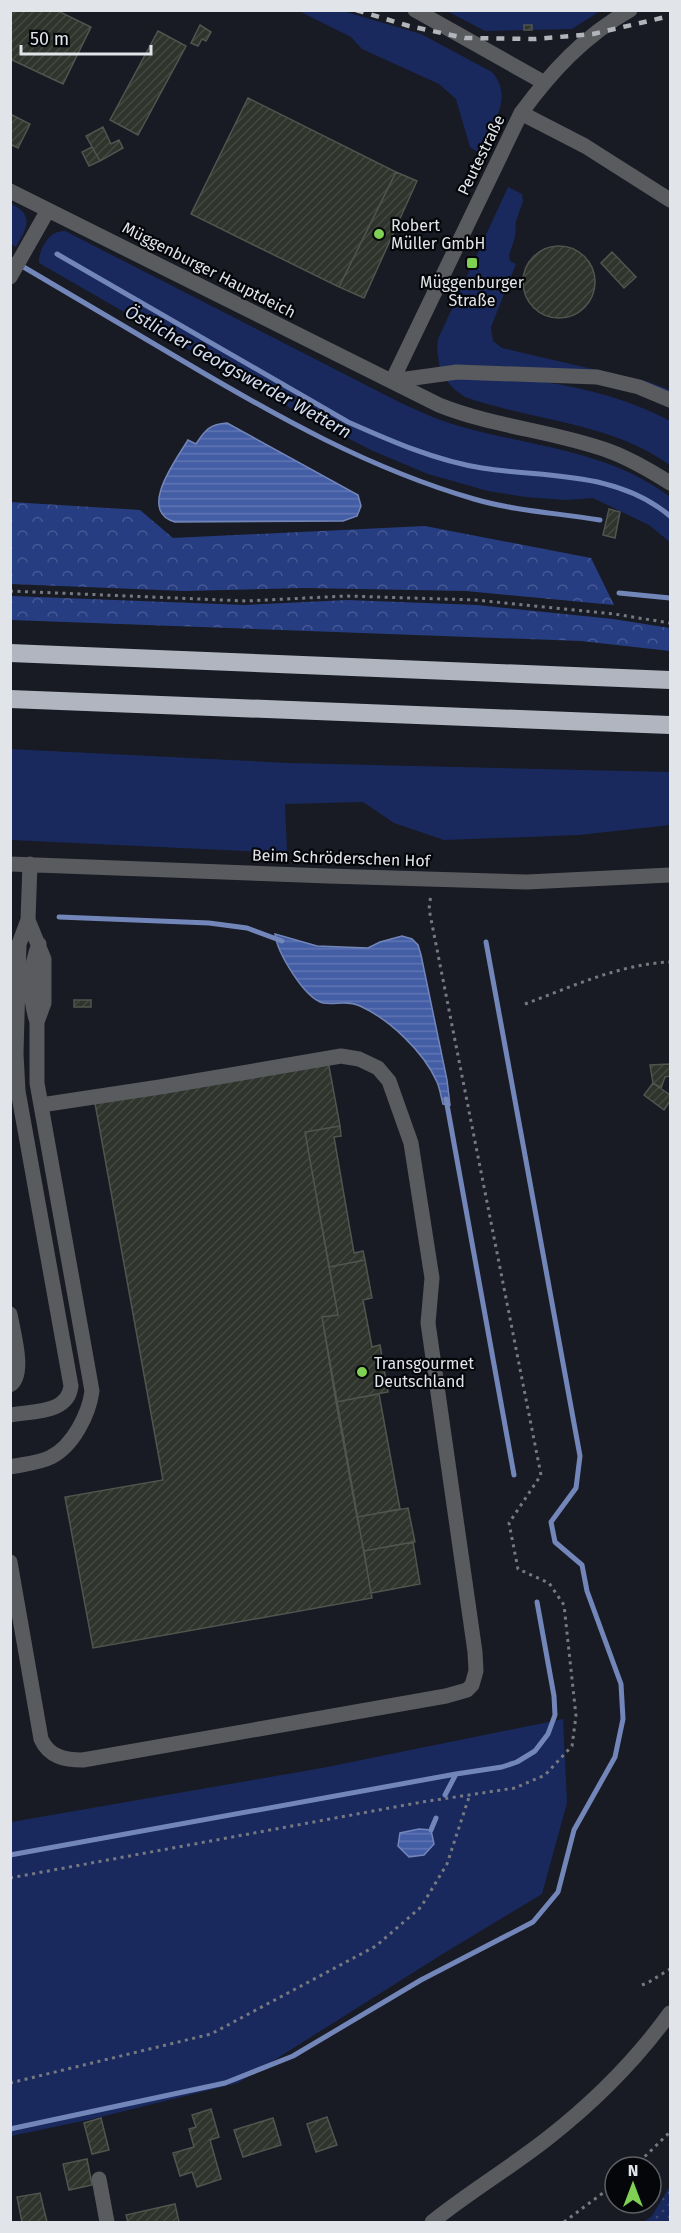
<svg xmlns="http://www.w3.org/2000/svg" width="681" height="2233" viewBox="0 0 681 2233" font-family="'Fira Sans',sans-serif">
  <defs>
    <pattern id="forest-crowns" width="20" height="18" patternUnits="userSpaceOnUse" patternTransform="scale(1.5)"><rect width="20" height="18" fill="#273d82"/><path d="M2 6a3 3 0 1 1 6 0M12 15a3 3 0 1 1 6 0" fill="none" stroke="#465994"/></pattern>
    <pattern id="park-dots" width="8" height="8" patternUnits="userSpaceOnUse" patternTransform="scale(1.5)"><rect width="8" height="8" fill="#19295d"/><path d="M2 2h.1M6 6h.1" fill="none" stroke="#3a4874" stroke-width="1.8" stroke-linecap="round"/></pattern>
    <pattern id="water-rules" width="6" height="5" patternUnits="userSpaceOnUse" patternTransform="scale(1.5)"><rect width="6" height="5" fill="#445ea6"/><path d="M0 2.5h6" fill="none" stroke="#5f75b2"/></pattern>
    <pattern id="building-hatch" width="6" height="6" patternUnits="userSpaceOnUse" patternTransform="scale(1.5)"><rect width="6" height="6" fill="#2f342d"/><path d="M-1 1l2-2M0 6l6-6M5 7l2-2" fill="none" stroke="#434841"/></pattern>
  </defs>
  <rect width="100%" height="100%" fill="#181b23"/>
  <path fill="#19295d" d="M299,11H343L421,34L492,72C515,98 491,127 479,153L470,147L456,99L439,84L362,49L351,37Z
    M447,11H600L572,29L485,31Z
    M508,187L522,194L523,201L516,221L515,237L509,255L510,261L516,264L491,327L493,341L502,348L649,382L670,390V397L641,387L440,369L437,350L438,339Z
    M10,203C35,215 27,228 16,247L11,244Z
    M65,231L395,400C416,410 437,420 459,426C531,447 608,450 670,497V542L649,525L593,498L566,500L526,497L488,491L428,474L373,451L301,414L39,263C38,254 46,237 55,233C57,232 63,231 65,231Z
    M445,379C471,379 498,378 524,380C573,384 627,398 670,421V465C610,422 534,421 465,397L455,390Z
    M10,749L289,763L670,772V825L579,835L444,840L394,823L363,802L285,804L287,853L11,840Z
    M563,1719L567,1803L542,1894L441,1955L238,2083L92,2119L11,2136V1822L322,1768Z"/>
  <path fill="url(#forest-crowns)" d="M11,502L140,510L173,538L425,526L591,558L614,605L466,591L304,588L184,591L11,584Z
    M11,596L245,605L347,600L477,605L613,619L670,628V651L581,641L11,620Z"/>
  <path fill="url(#park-dots)" d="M670,2186V2222H644L652,2216Z"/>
  <path fill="url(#water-rules)" stroke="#7386ba" stroke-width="1.5" d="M227,423L358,495L361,506L357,516L343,521L175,522C137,511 176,460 188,440L196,444C205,430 210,424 227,423Z
    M275,934L317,946L368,948L380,942L402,936L412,939L418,945L421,955L447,1080L450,1105L443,1104C441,1097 440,1089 437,1082C424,1052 389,1019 360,1006C347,1000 336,1005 323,1003C304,998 277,952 275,934Z
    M419,1829L431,1830L434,1844L424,1855L409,1857L398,1846L400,1833Z"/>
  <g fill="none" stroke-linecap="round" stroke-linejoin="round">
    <path stroke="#7386ba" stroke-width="5" d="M57,254L348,422C391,441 436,461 482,468C547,478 617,471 670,516
      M10,259C68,293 125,327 183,361C276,416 370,469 474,499C515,511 558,513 600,520
      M619,593L670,598
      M59,917L209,923L247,928L282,941
      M446,1099L514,1475
      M445,1795L456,1774
      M431,1830L436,1818
      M10,1855L456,1774L502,1767L517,1762L535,1751L548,1734L555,1715L554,1696L537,1602
      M10,2129L225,2083L293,2056L421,1980L533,1922L558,1892L574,1830L615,1757L623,1719L621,1684L587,1591L582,1565L555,1542L551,1522L576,1488L580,1456L486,942"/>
  </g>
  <path fill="url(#building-hatch)" stroke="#50564e" stroke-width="1.5" d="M10,10H56L91,27L63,84L10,59Z
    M200,25L211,32L206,41L202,39L198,46L191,43Z
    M524,25H532V30H524Z
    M158,31L186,46L138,135L110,120Z
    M248,98L396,172L339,287L191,214Z
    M10,114L30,124L18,148L10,144Z
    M103,127L111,144L119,140L123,148L100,161L86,136Z
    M92,147L100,161L89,166L82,152Z
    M396,172L417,181L364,298L339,287Z
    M523 282a36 36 0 1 1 72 0a36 36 0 1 1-72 0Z
    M612,252L636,277L624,288L601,263Z
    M609,509L620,512L615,538L603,535Z
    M74,1000H91V1007H74Z
    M328,1061L340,1126L305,1132L338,1315L322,1317L372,1598L93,1648L65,1497L163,1480L95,1103Z
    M670,1064V1076L665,1077L661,1088L653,1083L650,1065Z
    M653,1083L670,1095V1101L664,1110L644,1095Z
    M340,1126L341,1136L334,1137L354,1253L363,1251L365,1260L329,1267L305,1132Z
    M365,1260L372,1298L363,1300L372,1347L380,1345L388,1392L336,1402L322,1317L338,1315L329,1267Z
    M379,1394L400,1509L357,1517L336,1402Z
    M408,1508L415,1542L364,1551L357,1517Z
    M413,1542L420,1584L371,1593L364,1551Z
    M211,2109L219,2137L210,2140L221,2179L197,2187L192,2172L180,2176L173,2153L194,2147L189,2129L196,2127L192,2115Z
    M327,2117L337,2145L316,2152L307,2124Z
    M101,2118L109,2150L92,2154L84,2123Z
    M273,2118L281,2145L243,2157L234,2130Z
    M87,2159L92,2185L69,2190L63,2164Z
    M40,2193L47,2222H22L17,2197Z
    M175,2204L179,2222H128L126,2215Z"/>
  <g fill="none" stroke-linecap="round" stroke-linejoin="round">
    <path stroke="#767980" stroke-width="3" stroke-dasharray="3 4.5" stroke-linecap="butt" d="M10,591L246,601L346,596L476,600L614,614L670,623
      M525,1004C571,987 620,964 670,962
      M10,1878L422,1802L515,1788L545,1775L572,1746L576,1716L564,1605L549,1583L518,1569L509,1523L541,1475L429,909L431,894
      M642,1985L649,1982L670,1969
      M10,2083L211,2034L376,1946L421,1907L447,1864L469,1797
      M634,2167L670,2132
      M564,2222L615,2184"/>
    <path stroke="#595b5f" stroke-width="15" d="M415,10L543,82
      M521,113L585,146L670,200
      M10,191L439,405C494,427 554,431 609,451C631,459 651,471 670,483
      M10,277L48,210
      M392,381L521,113C552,71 584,36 630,10
      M392,381L457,372L597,377L639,387L670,400
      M10,864L328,876L527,882L670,875
      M37,1022C29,997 29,969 39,944
      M10,1314C13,1332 26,1375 10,1385
      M10,1415C32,1411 68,1414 71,1386L18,1091L16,1054L19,944L28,920L30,864
      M10,1467C24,1464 40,1463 51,1457C73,1446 89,1414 92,1391L37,1083V1022L44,1003V959L28,920
      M10,1562L41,1739C49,1757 65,1760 83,1760L446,1696L467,1690L472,1685L476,1671L475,1652L428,1323L432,1278L411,1143L389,1081L378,1068L359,1059L341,1056L160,1087L41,1105
      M99,2179L107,2222
      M432,2222C469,2192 510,2168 548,2138C594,2102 636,2060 670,2013"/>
    <path stroke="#b0b5bf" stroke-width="18" d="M10,653L670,680
      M10,699L670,725"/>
    <path stroke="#b2b5ba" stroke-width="4.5" stroke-dasharray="8 8" stroke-linecap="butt" d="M356,10L409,26L465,38L536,39L593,34L670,16"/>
  </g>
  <g fill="#7ed153" stroke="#050609" stroke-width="2">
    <circle cx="379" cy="234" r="6"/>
    <rect x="466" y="257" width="12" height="12" rx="3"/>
    <circle cx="362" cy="1372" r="6"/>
  </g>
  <g text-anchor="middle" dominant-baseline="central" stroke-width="4.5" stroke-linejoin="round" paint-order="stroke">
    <g font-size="16" fill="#e1e4e9" stroke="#050609">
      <text transform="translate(481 155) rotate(-64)">Peutestraße</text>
      <text transform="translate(209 270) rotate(27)">Müggenburger Hauptdeich</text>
      <text transform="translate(341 858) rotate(2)">Beim Schröderschen Hof</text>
    </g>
    <g font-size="16" fill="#e1e4e9" stroke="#050609" text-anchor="start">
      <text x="391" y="225">Robert<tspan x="391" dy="18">Müller GmbH</tspan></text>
      <text x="472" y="282" text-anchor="middle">Müggenburger<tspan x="472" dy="18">Straße</tspan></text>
      <text x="374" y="1363">Transgourmet<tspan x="374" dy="18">Deutschland</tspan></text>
    </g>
    <g font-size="18" font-style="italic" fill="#d1daee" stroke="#050609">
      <text transform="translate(238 372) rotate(29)">Östlicher Georgswerder Wettern</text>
    </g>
  </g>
  <rect width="681" height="2233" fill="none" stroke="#e1e4e9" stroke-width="24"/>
  <g transform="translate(633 2185)"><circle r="28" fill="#050609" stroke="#5d5f63" stroke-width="1.5"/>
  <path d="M0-4.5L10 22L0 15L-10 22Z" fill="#7ed153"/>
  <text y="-9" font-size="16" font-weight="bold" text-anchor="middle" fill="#e1e4e9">N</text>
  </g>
  <path d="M21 45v9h130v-9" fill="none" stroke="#e1e4e9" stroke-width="3"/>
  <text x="30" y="45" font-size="18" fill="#e1e4e9" stroke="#050609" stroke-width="4.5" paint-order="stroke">50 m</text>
</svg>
